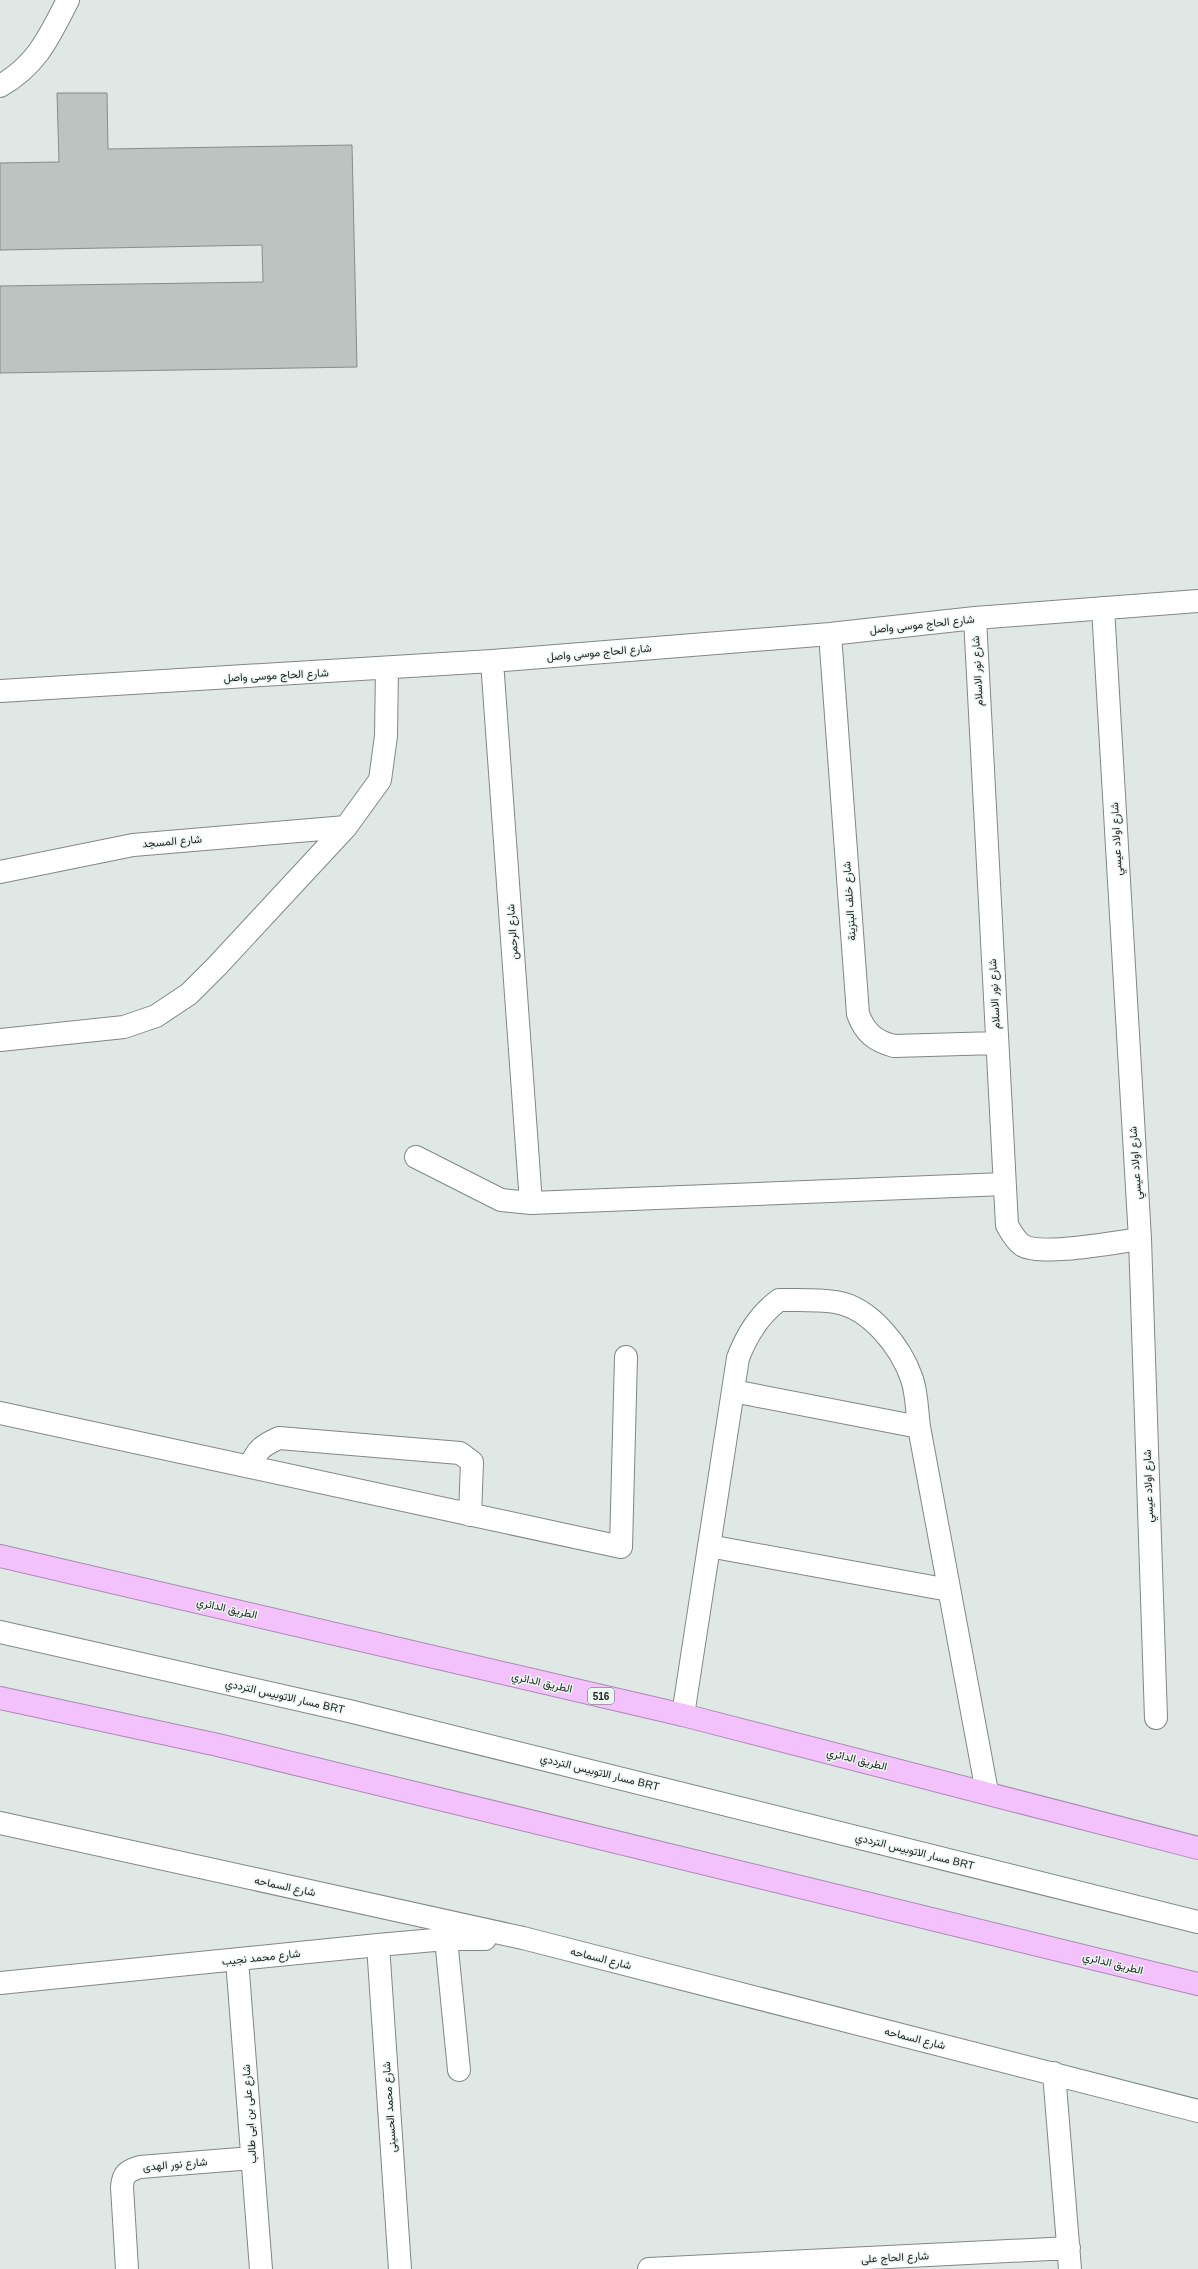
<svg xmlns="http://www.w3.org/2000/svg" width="1198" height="2269" viewBox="0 0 1198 2269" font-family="Arial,Vazirmatn,sans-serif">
  <rect width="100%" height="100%" fill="#dfe8e4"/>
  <path fill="#bbc4c0" stroke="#858d8a" d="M57,93H107L108,149L352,145L357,367L0,373V286L263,282L262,245L0,250V163L59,162Z"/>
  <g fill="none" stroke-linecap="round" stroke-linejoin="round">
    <g stroke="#808884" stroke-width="24">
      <path id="minor" d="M0,86C37,65 49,37 68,0
        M1103,608L1140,1239L1156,1718
        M975,618L1007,1225C1011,1232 1015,1240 1022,1245C1040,1257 1116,1242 1140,1239
        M830,634L858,1014C865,1033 875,1041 894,1046L997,1043
        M492,661L531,1203
        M0,691L492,661L830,634L975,618L1198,601
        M0,872L133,845L346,827
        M0,1040L124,1027L156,1016L189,994L217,966L346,827L380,780L386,736L387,668
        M416,1157L501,1200L531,1203L1004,1184
        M733,1391L919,1427
        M0,1413L621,1547L626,1357
        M251,1467C254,1451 265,1444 279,1438L460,1453L472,1462L470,1515
        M709,1546L949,1590
        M0,1632L349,1711L1198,1922
        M683,1715L738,1358C747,1334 759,1315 779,1300C797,1300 817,1299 835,1302C870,1307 901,1347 912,1379C917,1394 917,1412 919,1427L987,1792
        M0,1823L523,1938L1198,2111
        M446,1939L459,2070
        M378,1945L400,2269
        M237,1960L261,2269
        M0,1983L378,1945L446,1939H485
        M1054,2073L1070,2269
        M127,2269L122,2187C123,2174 127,2171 140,2167L252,2158
        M649,2269L1069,2248"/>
    </g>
    <g stroke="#aa8bb0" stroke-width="24">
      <path id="highway" d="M0,1556L683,1715L1198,1848
        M0,1698L218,1745L1198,1984"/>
    </g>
    <use href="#minor" stroke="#fff" stroke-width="22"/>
    <use href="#highway" stroke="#f3c2fd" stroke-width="22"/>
  </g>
  <g text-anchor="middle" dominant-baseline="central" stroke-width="3" stroke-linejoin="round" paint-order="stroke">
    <rect fill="#ecf6f1" stroke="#5e6360" stroke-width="1" x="588" y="1688" width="26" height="16" rx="3"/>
    <g font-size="10" font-weight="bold" fill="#212422">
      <text x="601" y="1696">516</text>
    </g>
    <g font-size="11" fill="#212422" stroke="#ecf6f1">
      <text transform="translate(922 624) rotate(-6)">شارع الحاج موسى واصل</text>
      <text transform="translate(599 652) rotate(-5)">شارع الحاج موسى واصل</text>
      <text transform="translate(977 671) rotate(-93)">شارع نور الاسلام</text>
      <text transform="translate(276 675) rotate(-3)">شارع الحاج موسى واصل</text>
      <text transform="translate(1116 839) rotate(-93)">شارع اولاد عيسي</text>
      <text transform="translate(172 841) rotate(-5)">شارع المسجد</text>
      <text transform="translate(849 901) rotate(-94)">شارع خلف البنزينة</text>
      <text transform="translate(512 932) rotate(-94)">شارع الرحمن</text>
      <text transform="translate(994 994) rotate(-93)">شارع نور الاسلام</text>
      <text transform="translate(1135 1163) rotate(-94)">شارع اولاد عيسي</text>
      <text transform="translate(1148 1486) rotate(-92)">شارع اولاد عيسي</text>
      <text transform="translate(227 1608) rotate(13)">الطريق الدائري</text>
      <text transform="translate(542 1682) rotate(13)">الطريق الدائري</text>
      <text transform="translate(285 1696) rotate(13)">مسار الاتوبيس الترددي BRT</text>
      <text transform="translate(857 1759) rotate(14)">الطريق الدائري</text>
      <text transform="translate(600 1772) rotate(14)">مسار الاتوبيس الترددي BRT</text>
      <text transform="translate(915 1851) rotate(14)">مسار الاتوبيس الترددي BRT</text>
      <text transform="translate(285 1886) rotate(12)">شارع السماحه</text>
      <text transform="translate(261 1957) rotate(-6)">شارع محمد نجيب</text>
      <text transform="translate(601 1958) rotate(14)">شارع السماحه</text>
      <text transform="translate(1113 1963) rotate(14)">الطريق الدائري</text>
      <text transform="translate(915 2038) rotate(14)">شارع السماحه</text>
      <text transform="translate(389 2107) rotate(-94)">شارع محمد الحسينى</text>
      <text transform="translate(249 2114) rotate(-94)">شارع على بن ابى طالب</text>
      <text transform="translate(175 2164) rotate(-5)">شارع نور الهدى</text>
      <text transform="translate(895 2257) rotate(-3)">شارع الحاج على</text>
    </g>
  </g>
</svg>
